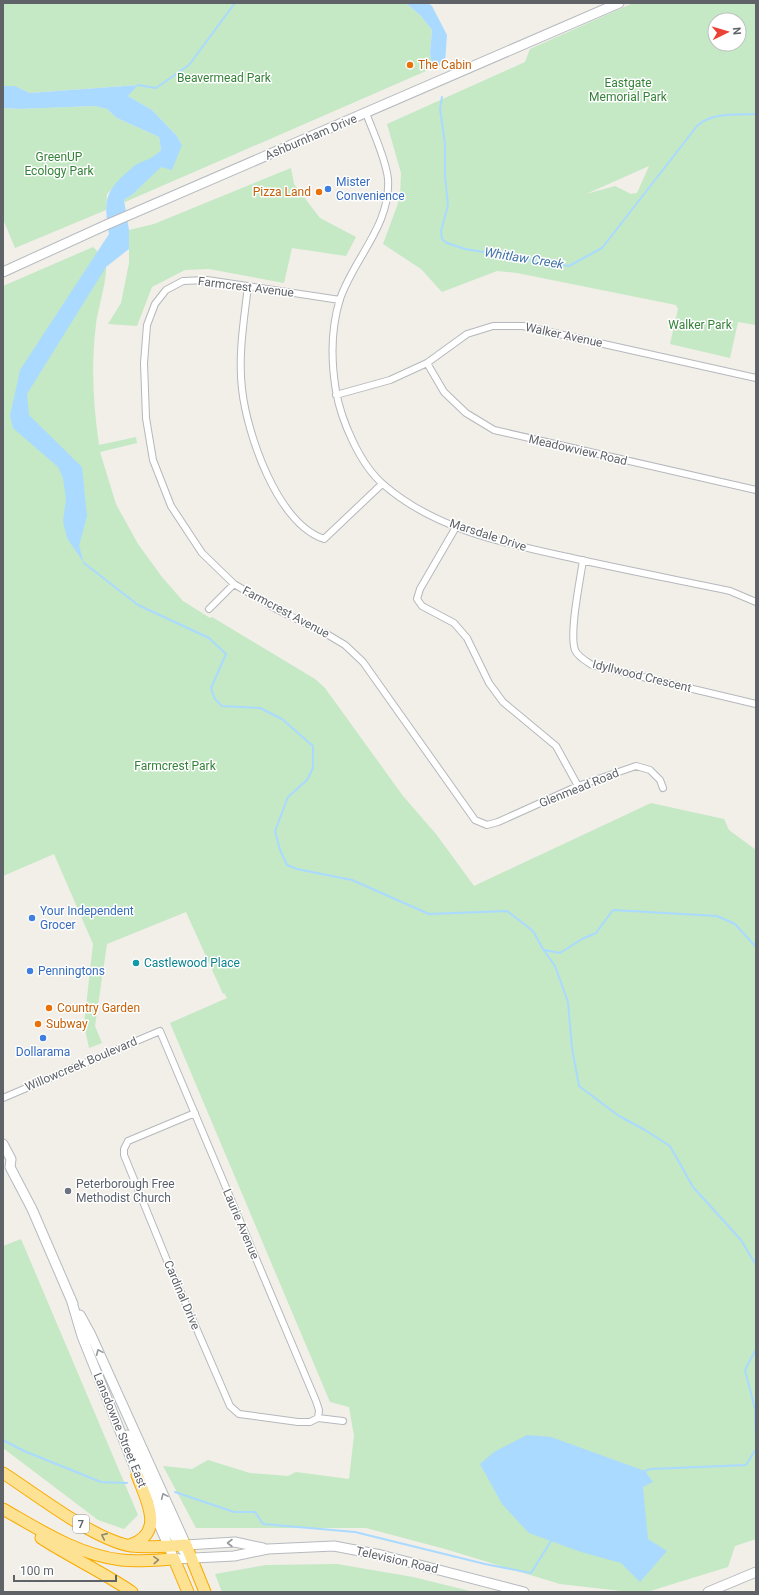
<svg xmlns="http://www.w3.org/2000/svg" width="759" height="1595" viewBox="0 0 759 1595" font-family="Roboto,sans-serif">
  <rect width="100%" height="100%" fill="#f1efe8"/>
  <path fill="#c5e8c5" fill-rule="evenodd" d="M3,3H406L421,16L432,30L430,54L433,68L125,202L124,200L133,194L182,145L176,135L152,110L128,96L137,85L30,93L15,86L3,87Z
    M633,3H756V325L738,322L730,358L670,344L678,309L676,305L517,273L497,271L442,292L421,269L383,244L400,198L401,173L387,124L525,62L530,49ZM715,20H739V44H715ZM649,166L637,193L631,194L615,186L586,194Z
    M95,106L107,109L117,118L159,137L161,150L151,159L136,165L107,194L106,210L15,248L3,219V108L19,109Z
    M291,168L294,184L320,218L356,237L346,256L292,248L284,283L209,269L185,270L152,287L137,326L108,324L121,303L129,263V230L154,224Z
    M93,247C98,251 105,260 106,267C107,279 98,310 96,324C91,365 93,404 99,445L136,437L137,443L100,452L116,504L138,544L162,577L183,601L210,618L212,617L315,679L325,688L403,796L436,834L474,886L651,803L724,819L729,830L756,850V1539L735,1546L728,1567L647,1592H630L560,1584L445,1549L366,1528H196L163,1466L192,1469L208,1460L250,1473L288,1476L296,1472L349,1479L354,1436L349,1407L330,1402L170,1023L227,998L224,993L223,994L186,912L107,944L95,1026L102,1043L89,1048L84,1025L93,944L54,854L3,876V286Z
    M21,1239L138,1515L124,1529L98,1520L3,1448V1246Z
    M337,1564L413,1577L474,1592H222L215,1574L266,1565Z"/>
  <path fill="#aadaff" d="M406,3H428L432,6L447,35L445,63L433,68L430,54L432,30L421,16Z
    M138,85L128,96L152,110L176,135L182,145L172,170L161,167L133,194L124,200L129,230V249L106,267L27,394L29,415L82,467L87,516L79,546L84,563L67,538L63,521L66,499L63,478L58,467L13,428L10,416L20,370L109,234C105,205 102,195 125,174C129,171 133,166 137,164C148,159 152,159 161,150L159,137L117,118L107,109L95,106L19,109L3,108V86H15L30,93Z
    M527,1435L551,1437L645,1471L653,1482L643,1487L648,1539L667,1551L640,1582L621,1563L581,1552L529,1533L502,1504L480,1464L494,1452Z"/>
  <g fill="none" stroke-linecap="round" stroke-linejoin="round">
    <path stroke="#aadaff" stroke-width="2" d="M138,85L156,88L189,65L235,3
      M442,97L440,109L445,144V176L448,205L441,231L442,239L447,243L465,249L569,266L602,248L697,126C712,112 736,115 756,114
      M84,563L138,605L209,638L226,654L211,688L215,699L222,706L260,708L282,719L313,746V768L307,780L288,797L275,831L280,850L287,865L297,869L352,880L429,914L507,911L533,931L543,949L555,966L568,1002L572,1048L579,1086L619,1116L645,1130L670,1146L693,1187L741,1240L756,1265
      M544,950L560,953L582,939L596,933L613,910L717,916L735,924L756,947
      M3,1440L24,1451L101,1482L127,1483
      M645,1471L650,1469L746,1465L756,1449L755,1409L745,1370L756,1349
      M175,1492L234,1512H255L263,1524L355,1532L485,1564L531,1573L551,1541"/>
    <g stroke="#b5b8bc" stroke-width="8">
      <path id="street" d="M366,113C373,132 386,159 388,179C391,225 354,258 340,299C331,328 331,361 336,391C341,420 360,465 384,485C436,530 507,544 572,558C625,570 678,580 730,591L756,602
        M248,286C244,320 238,355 242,389C247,434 277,523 324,539L382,484
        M340,300L207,280L183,281L166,290L155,304L147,325L144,363L146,418L153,460L171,506L202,553L234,584L278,610L325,633L345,645L363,662L475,820L487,825L498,822L578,786L636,766L650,770L660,780L663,788
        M427,363L444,392L466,413L494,430L756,490
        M336,395L390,380L427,363L467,334L493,326H523L756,378
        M456,527L420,589L417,599L422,606L454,623L467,638L489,683L503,702L556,746L578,786
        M583,560C580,581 569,633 575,650C578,657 586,661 592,665L756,704
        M209,609L234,584
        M3,1098L160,1031L316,1401L319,1410L318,1418
        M195,1113L128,1141L124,1149V1155L166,1258L230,1406L239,1414L247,1415L298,1422H310L318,1418L343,1421"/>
    </g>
    <g stroke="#b6babf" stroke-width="11">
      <path id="secondary" d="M3,272L106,225L619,3
        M3,1144L11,1159L10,1167L32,1209L73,1304
        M71,1299L82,1336L140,1481
        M80,1315L91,1335L186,1545L235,1542L263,1548
        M127,1435L173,1534L183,1550
        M151,1506L174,1559L234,1556L268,1549L334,1546L381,1555L524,1592
        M708,1592L756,1572"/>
    </g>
    <g stroke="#f9ab00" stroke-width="13">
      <path id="highway" d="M3,1473C36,1494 94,1540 131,1546C149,1548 168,1546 186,1545L205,1592
        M3,1509C40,1530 78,1555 121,1560C139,1562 156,1560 174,1559L188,1592
        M41,1538C70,1557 103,1572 132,1592
        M130,1545C166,1533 146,1500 137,1475"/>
    </g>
    <use href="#street" stroke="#fff" stroke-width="6"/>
    <use href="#secondary" stroke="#fff" stroke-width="9"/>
    <use href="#highway" stroke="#fde293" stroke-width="11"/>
  </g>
  <defs><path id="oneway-chevron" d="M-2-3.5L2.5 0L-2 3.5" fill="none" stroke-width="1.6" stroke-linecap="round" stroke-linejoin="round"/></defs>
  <g stroke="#979a9d">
    <use href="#oneway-chevron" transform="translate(99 1352) rotate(-114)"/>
    <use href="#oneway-chevron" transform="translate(164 1496) rotate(-114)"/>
    <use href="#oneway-chevron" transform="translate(230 1543) rotate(180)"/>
  </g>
  <g stroke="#8e8975">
    <use href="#oneway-chevron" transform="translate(104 1536) rotate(-156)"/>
    <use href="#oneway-chevron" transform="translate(156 1560) rotate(-3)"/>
  </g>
  <g fill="#e8710a" stroke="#fff" stroke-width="1.5">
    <circle cx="410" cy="65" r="4"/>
    <circle cx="319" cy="192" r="4"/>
    <circle cx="49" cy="1008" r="4"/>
    <circle cx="38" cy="1024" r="4"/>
  </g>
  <g fill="#3f7fe0" stroke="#fff" stroke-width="1.5">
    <circle cx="328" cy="189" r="4"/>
    <circle cx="32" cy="918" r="4"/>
    <circle cx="30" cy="971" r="4"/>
    <circle cx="43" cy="1038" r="4"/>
  </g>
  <circle fill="#0f9aa8" stroke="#fff" stroke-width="1.5" cx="136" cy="963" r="4"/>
  <circle fill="#6b7280" stroke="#fff" stroke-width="1.5" cx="68" cy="1191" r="4"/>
  <g text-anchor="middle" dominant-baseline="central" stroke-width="3" stroke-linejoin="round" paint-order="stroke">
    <rect fill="#fff" stroke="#8f9295" stroke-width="1" x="73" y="1515" width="16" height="18" rx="3"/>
    <g font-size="11" font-weight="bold" fill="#5f6368">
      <text x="81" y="1524">7</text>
    </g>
    <g font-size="12" fill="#c56008" stroke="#fff" text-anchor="start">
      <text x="418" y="65">The Cabin</text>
      <text x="311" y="192" text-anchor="end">Pizza Land</text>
      <text x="57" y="1008">Country Garden</text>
      <text x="46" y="1024">Subway</text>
    </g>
    <g font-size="12" fill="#348238" stroke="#fff">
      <text x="224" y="78">Beavermead Park</text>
      <text x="628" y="83">Eastgate<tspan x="628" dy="14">Memorial Park</tspan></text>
      <text x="59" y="157">GreenUP<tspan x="59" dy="14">Ecology Park</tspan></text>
      <text x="700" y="325">Walker Park</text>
      <text x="175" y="766">Farmcrest Park</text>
    </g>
    <g font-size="12" fill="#5f6368" stroke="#fff">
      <text transform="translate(311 137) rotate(-23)">Ashburnham Drive</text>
      <text transform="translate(246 287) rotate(7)">Farmcrest Avenue</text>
      <text transform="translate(564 335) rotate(12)">Walker Avenue</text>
      <text transform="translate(578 450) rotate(13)">Meadowview Road</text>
      <text transform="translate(488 535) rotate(18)">Marsdale Drive</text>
      <text transform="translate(286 612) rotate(28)">Farmcrest Avenue</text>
      <text transform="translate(642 676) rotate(14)">Idyllwood Crescent</text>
      <text transform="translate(579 788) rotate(-22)">Glenmead Road</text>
      <text transform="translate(81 1064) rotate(-23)">Willowcreek Boulevard</text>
      <text transform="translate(241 1224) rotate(67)">Laurie Avenue</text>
      <text transform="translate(182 1295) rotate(67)">Cardinal Drive</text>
      <text transform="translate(120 1430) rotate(68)">Lansdowne Street East</text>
      <text transform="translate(397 1560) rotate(13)">Television Road</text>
    </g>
    <g font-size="12" fill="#366cbe" stroke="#fff" text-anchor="start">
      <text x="336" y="182">Mister<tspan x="336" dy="14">Convenience</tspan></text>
      <text x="40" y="911">Your Independent<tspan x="40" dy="14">Grocer</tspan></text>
      <text x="38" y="971">Penningtons</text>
      <text x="43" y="1052" text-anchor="middle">Dollarama</text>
    </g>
    <g font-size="12" fill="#0d838f" stroke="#fff" text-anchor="start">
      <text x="144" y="963">Castlewood Place</text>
    </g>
    <g font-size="12" fill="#5b616d" stroke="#fff" text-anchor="start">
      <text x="76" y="1184">Peterborough Free<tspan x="76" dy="14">Methodist Church</tspan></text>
    </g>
    <g font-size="13" font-style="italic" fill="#4174aa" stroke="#fff">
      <text transform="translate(524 258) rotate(9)">Whitlaw Creek</text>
    </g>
  </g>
  <rect width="759" height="1595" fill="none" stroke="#5f6368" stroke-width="8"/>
  <g transform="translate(727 32) rotate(85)"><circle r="19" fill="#ffffff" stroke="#bfc1c3"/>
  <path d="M0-3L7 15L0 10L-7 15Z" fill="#ea4335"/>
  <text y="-6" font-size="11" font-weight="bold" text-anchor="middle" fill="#5f6368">N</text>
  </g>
  <path d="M14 1575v6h102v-6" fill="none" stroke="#5f6368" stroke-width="2"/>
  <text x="20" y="1575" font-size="12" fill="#5f6368" stroke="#ffffff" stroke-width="3" paint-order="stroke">100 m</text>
</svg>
